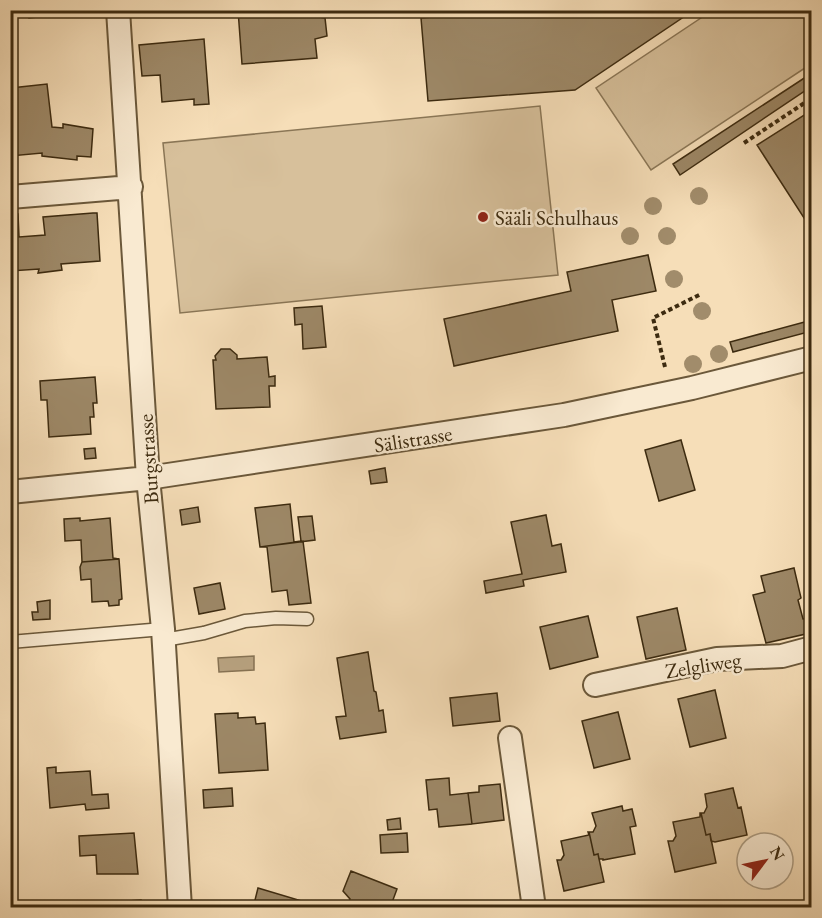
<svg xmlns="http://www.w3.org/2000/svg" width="822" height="918" viewBox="0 0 822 918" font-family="'EB Garamond',serif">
  <rect width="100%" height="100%" fill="#f6deb8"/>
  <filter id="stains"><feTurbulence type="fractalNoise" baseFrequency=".00333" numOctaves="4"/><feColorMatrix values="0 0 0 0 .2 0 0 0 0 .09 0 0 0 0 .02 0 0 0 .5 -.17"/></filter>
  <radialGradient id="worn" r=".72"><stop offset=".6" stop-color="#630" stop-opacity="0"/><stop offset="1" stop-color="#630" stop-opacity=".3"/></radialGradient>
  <path fill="#d7c09b" stroke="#8a7656" stroke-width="1.5" d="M713,10L811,11V40L806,44L811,52V64L651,170L596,88Z
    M540,106L558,275L180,313L163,143Z"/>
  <path fill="#b7a17f" stroke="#867253" stroke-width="1.5" d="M254,656V670L219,672L218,658Z"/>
  <path fill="#9d8867" stroke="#3d2b10" stroke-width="1.5" d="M28,10H47L46,16L29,18Z
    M238,10H313L314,16L325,18L327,36L315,39L317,58L242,64Z
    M507,10H694L575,90L428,101L421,18Z
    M204,39L209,104L194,105V99L162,102L160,75L142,76L139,45Z
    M812,73V86L680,175L673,164Z
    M47,84L52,127L63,128V124L93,129L91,157L77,156V160L42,156V153L10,156V126L15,125L11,88Z
    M812,110V236L808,224L757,145Z
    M93,213H97L100,261L61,264L62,270L38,273L39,269L10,271V215L18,214L19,237L45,235L43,217Z
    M648,255L656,291L612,300L618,331L454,366L444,319L571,291L567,272Z
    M322,306L326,347L303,349L302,324L295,325L294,308Z
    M812,320V331L733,352L730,342Z
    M221,349H230L237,355V359L267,357L269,377L275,376V386H269L270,407L216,409L213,360H216L215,356Z
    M95,377L97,403H93L94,417H90L91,434L49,437L47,400H41L40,381Z
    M681,440L695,490L659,501L645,450Z
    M95,448L96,458L85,459L84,449Z
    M385,468L387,482L371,484L369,471Z
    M290,504L294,542L301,541L298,517L312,516L315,540L260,547L255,508Z
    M198,507L200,522L182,525L180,510Z
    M546,515L552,546L561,544L566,572L523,580L524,586L486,593L484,581L522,574L511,522Z
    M80,518V521L110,518L113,558L119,559L82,562L81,540L65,541L64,519Z
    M303,541L311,603L289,605L287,590L272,592L267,547H260Z
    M119,559L122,599L119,600V605L109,606L108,601L92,602L91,579L81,580L80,567L82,562Z
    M794,568L801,598L798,600L803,619L812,618V637L807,638L806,634L766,643L753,595L765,592L761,576Z
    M220,583L225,609L199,614L194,588Z
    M50,600V619L33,620L32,612H38L37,602Z
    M677,608L686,650L646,659L637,617Z
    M588,616L598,657L550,669L540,627Z
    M368,652L374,691L376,692L379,711L383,710L386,732L340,739L336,717L346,716L337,658Z
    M715,690L726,738L690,747L678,699Z
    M497,693L500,721L453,726L450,698Z
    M618,712L630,759L594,768L582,721Z
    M238,713V718L255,717L256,724L265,723L268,770L219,773L215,714Z
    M56,767V773L90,771L92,795L108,794L109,808L86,810L85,804L50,808L47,768Z
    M449,778L450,795L468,793L472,824L439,827L437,809L429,810L426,780Z
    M500,784L504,820L472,824L468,793L479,792V786Z
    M232,788L233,806L204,808L203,790Z
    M733,788L738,808L741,807L747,835L715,842L711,841L710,834L706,835L701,813H704L707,807L705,794Z
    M622,806L623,811L632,809L636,826L630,827L635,854L603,860V859H599L598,854L594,855L589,832H593L596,826L592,813Z
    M700,813H701L706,835L710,834L716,863L675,872L668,841H673L676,836L673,822L700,817Z
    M400,818L401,829L388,830L387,820Z
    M588,832H589L594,855L598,854L604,882L564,891L557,860H561L564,855L561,841L589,835Z
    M134,833L138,874H97L96,855L80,856L79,836Z
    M407,833L408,852L381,853L380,835Z
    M351,871L397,889L390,908H346L350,899L343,891Z
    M258,888L305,902L304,908H253Z
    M141,900V908H92V906L101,905L100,903Z"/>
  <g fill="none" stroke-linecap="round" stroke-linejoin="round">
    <g stroke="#6b583a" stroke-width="15">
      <path id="service" d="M164,640L204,633L245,621L276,618L307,619
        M10,642L163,629"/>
    </g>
    <g stroke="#6b583a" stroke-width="26">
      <path id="minor" d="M118,10L148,478L163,629L180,908
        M10,197L131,187
        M10,492L148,478L564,415L692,388L812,358
        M595,685L717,659L782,656L812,648
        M510,738L534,908"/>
    </g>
    <path stroke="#3d2b10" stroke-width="4" stroke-dasharray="4.5 3" stroke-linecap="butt" d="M744,143L812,98
      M665,367L653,318L701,294"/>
    <use href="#service" stroke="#f9ead1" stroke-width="12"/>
    <use href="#minor" stroke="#f9ead1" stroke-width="22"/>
  </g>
  <g fill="#a18c6b">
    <circle cx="699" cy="196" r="9"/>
    <circle cx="653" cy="206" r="9"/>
    <circle cx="630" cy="236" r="9"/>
    <circle cx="667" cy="236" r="9"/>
    <circle cx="674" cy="279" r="9"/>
    <circle cx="702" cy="311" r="9"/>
    <circle cx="719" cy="354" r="9"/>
    <circle cx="693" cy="364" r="9"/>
  </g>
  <circle fill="#8f2418" stroke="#f9ead1" stroke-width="2" cx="483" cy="217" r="6"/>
  <g text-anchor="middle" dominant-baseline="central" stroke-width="5" stroke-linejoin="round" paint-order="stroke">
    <g font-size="21" fill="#3d2b10" stroke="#f9ead1" text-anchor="start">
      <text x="495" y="217">Sääli Schulhaus</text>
    </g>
    <g font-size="21" fill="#3d2b10" stroke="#f9ead1">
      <text transform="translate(413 439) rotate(-9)">Sälistrasse</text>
      <text transform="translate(148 459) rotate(-94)">Burgstrasse</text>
      <text transform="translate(703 665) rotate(-9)">Zelgliweg</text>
    </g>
  </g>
  <rect width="822" height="918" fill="none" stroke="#f6deb8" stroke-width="36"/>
  <rect x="12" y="12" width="798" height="894" fill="none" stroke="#3d2b10" stroke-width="3"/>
  <rect x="18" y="18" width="786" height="882" fill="none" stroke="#3d2b10" stroke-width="1.5"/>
  <g transform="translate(765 861) rotate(58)"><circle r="28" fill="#f9ead1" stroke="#ae9e84" stroke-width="1.5"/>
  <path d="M0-4.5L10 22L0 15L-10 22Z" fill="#8f2418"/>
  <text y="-9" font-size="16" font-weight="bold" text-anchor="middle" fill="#3d2b10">N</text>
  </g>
  <rect width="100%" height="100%" filter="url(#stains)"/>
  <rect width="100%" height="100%" fill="url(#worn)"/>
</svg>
